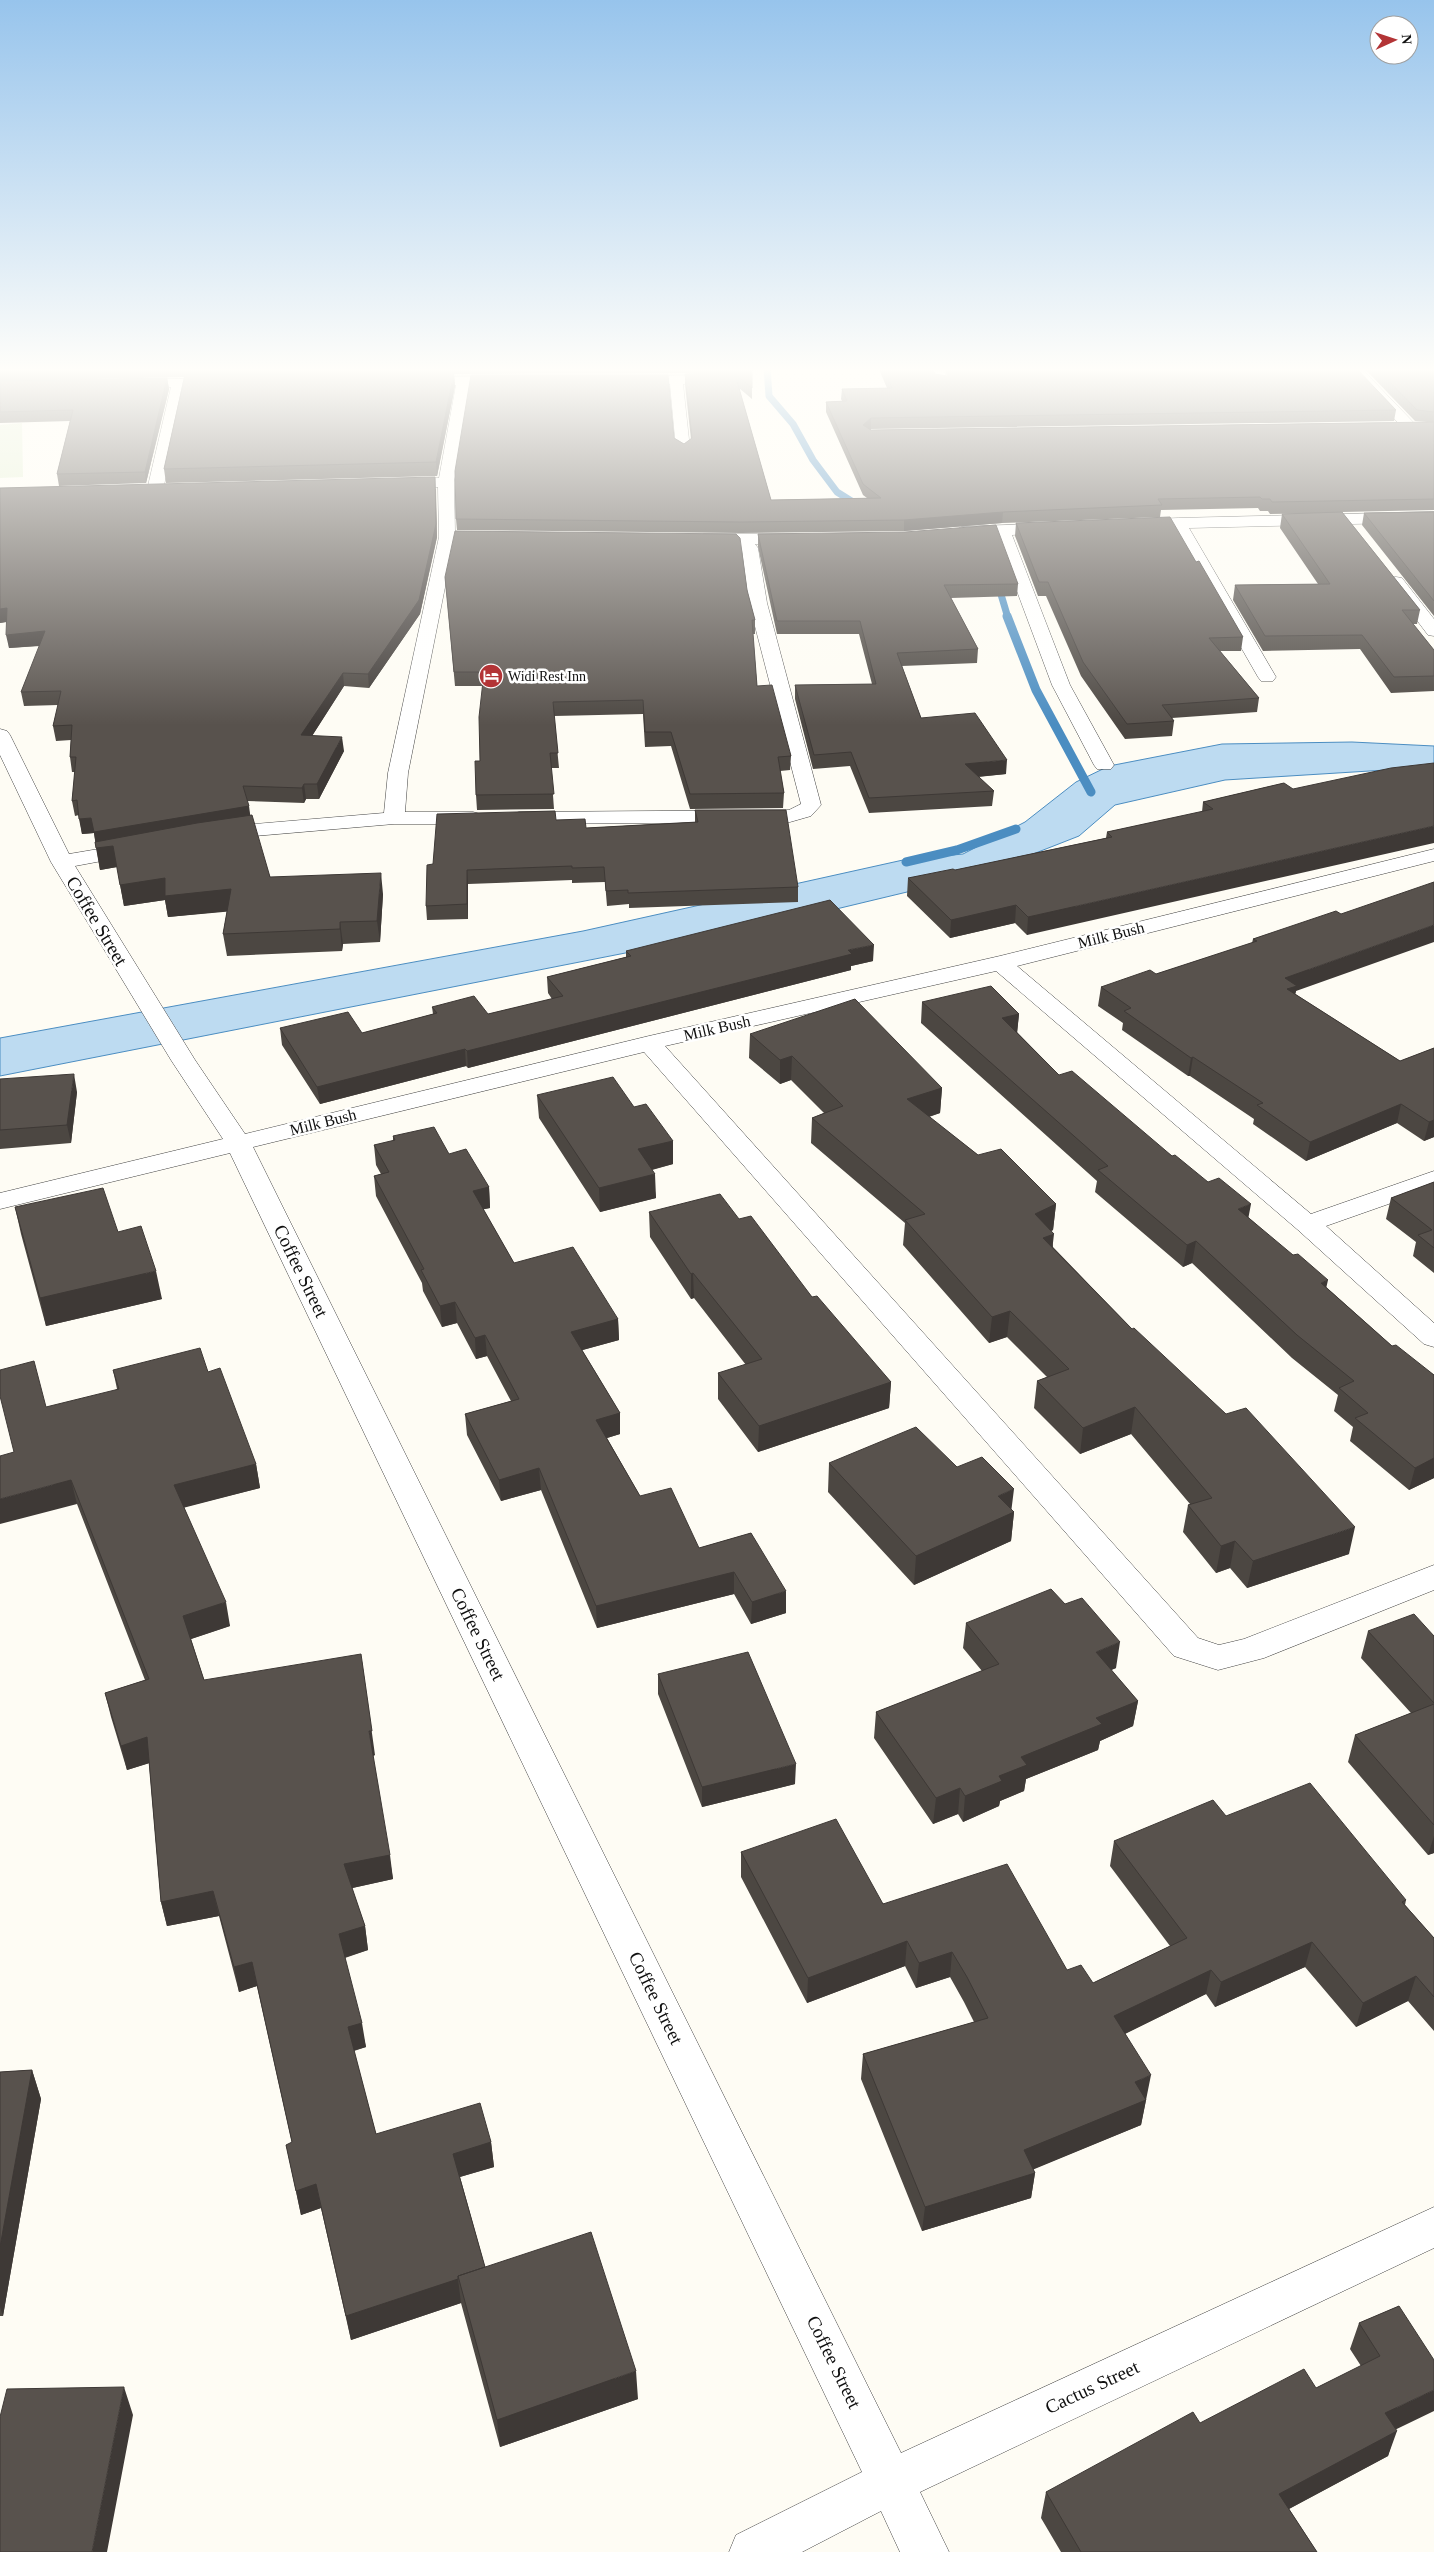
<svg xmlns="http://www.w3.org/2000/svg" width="1434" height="2552" viewBox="0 0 1434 2552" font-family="Georgia,serif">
  <rect width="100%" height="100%" fill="#fefcf4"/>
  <path fill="#e3eed1" d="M22,423L23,477L0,478V425Z"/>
  <path fill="#bddbf1" stroke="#4b8dc1" d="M1352,742L1434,746V767L1225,780L1115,805L1079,836L982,874L778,923L0,1076V1038L583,931L903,860L963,854L1025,822L1076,782L1109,766L1222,744Z"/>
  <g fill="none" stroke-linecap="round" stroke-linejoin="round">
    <path stroke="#4b8dc1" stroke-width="7" d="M767,367L769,396L793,424L813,460L837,492L861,507
      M997,581L1008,618"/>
    <path stroke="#4b8dc1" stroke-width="9" d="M1007,616L1036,690L1091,792
      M906,862L957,850L1016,829"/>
    <g stroke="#434343" stroke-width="1">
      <path id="minor" d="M928,367H942L948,381L946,384H936Z
        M1346,367H1360L1415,424L1417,427L1415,430H1405Z
        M722,375L729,379L727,382L683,384L690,449L683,453L676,449L670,384H632L625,380L632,376Z
        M507,376L514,380L512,383L470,385L454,482L455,532H491L499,537L491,542H454L408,773L405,812H473L480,814L483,818L480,822L473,824H394L220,839L213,837L210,833L213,829L220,827L384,813L388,773L439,537L438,487L398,489L390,484L398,479L439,478L456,385H417L410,381L417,377Z
        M219,378L224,379L226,382L224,385L185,387L163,490L160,493H150L147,490L171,387L130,388L123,384L130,380Z
        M1434,512V522L1189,528L1276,677L1273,681H1261L1258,677L1173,529L1136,530L1128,525L1136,520L1178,518Z
        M1053,523L1061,528L1059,531L1012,535L1070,685L1114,765L1111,769H1097L1094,765L1052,685L996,535L961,537L953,532L961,527Z
        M704,534H796L804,539L796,544H755L758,548L767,603L821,805L811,816L790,822L519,824L512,822L509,818L512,814L519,812L789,810L801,804L749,603L742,550L736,544L698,542L696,539Z
        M1396,577L1402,578L1434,619V636L1428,635L1388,582L1390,578Z
        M0,729L7,731L10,735L69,854L134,843L141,845L144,849L141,853L134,855L75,866L195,1060L245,1134L649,1036L1000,956L1434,849V861L1017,966L1311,1214L1434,1171V1188L1326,1226L1434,1323V1347L1424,1344L1298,1230L996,971L665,1046L1198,1638L1219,1645L1244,1639L1434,1565V1590L1264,1658L1218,1670L1174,1656L644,1052L253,1147L901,2453L1434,2207V2248L920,2492L949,2552H900L881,2511L802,2552H729L736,2535L862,2472L230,1153L0,1209V1193L223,1139L171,1060L51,862L0,755Z"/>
    </g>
    <use href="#minor" fill="#fff" fill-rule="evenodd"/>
  </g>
  <path fill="#4c4742" d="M0,367H752V399L739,388L771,500L867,498L863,495L826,412V402L842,401L841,399L842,389L887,388L878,367H932L935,374L947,376L944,367H1355L1396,410L1394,421L871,429V430L1427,422L1415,421L1363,367H1434V510L1342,512L1420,610L1417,624H1413L1434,650V691L1391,693L1360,649L1263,651L1233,600L1235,585L1318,584L1280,528L1282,514L1327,513L1270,514L1268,511H1260L1258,508L1161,510L1160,517L1002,523L904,531L741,533L457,530L456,519L674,438L684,444L691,439L685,385V374L720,373L454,374L455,386L437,476L166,483L164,469L184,377L0,381Z
    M167,378L169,389L146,483L59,486L57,474L70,421L0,423V381Z
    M0,488L436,489L437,537L420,614L369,688L344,686L312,736L344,751L319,799H306L304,803L247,801L250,816L270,877L383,894L380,942L343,944L342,951L227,956L223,934L227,911L168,917L165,900L124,906L117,867L100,870L94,833L82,834L79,815L75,816L72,801L75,772H72L70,757L71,740L56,741L53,726L58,705L24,706L21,692L40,646L9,648L7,622L0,623Z
    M1434,512V616L1362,525L1364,513Z
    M1016,523L1196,562L1243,637L1241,651H1220L1259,698L1257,712L1172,718L1174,721L1172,736L1125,739L1081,676L1046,596H1038L1015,536Z
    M758,534L1018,584L1017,596L951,598L978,649L977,663L902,666L921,718L1006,774L978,777L994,791L992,806L869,813L850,766L813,769L795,699V685L872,684L859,634H777L758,547Z
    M445,577L747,590L755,620V634H753L757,686L791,756L790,770L780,771L784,793L783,808L690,809L671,746L645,747L643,714L554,716L559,768H551L554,809L477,810L476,795L480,761L483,686H455Z
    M1284,783L1027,935L1015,923L950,938L907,896L908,878L955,870L1106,838L1107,832L1202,812L1203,802Z
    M695,810L798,887V902L629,908V904L607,906L605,882L572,883V880L468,884V919L427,920L426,906L433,864L556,820L586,828L695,822Z
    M1341,914L1296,991L1295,994L1400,1061L1434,1048V1137L1424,1141L1397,1123L1306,1161L1253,1124L1254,1119L1190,1076H1188L1122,1030L1123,1023L1098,1006L1101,987L1156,974L1252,943L1253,939Z
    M626,951L873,961L851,966V970L468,1068L466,1066L320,1104L282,1045L280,1028L362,1033L433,1014L432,1007L488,1014L552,999L548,993L547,977L626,957Z
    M922,1002L1019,1014L1017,1032L1059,1075L1172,1156L1249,1218L1392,1346L1434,1375V1478L1409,1490L1350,1441L1353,1427L1334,1411L1338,1395L1292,1358L1192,1263L1183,1267L1095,1192L1097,1181L921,1023Z
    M750,1034L942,1088L940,1113L929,1117L978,1155L1056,1204L1053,1230L1051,1231L1053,1247L1349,1554L1247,1588L1230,1568L1216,1573L1183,1532L1188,1505L1190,1504L1131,1434L1080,1454L1034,1408L1037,1381L1047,1377L1007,1337L989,1343L903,1245L905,1223L811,1143L812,1118L824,1113L791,1080L780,1084L749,1058Z
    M0,1079L77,1092L71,1143L0,1149Z
    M537,1095L634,1107L673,1141V1164L652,1170L656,1198L600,1212L539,1118Z
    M393,1136L449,1154L489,1187L490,1208L483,1209L514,1263L618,1319L619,1340L582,1350L620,1413V1434L607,1438L640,1496L699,1548L751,1533L786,1613L751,1624L734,1594L597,1628L541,1490L501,1501L467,1435L465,1414L511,1401L487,1356L476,1359L457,1323L442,1327L423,1291L422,1283L376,1196L374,1176L381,1174L376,1165L374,1145L393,1141Z
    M1434,1182V1273L1413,1256L1416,1242L1386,1219L1391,1198Z
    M15,1207L118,1232L162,1299L46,1326L21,1234Z
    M649,1212L739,1219L812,1297L891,1382L889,1408L758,1452L718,1399V1373L746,1365L694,1298L691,1299L650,1237Z
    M113,1370L208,1372L256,1464L260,1488L184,1507L230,1626L191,1639L204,1680L375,1755L373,1756L393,1879L352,1888L365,1926L368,1950L345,1958L366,2047L354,2051L376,2134L491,2142L494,2167L460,2177L485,2267L638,2399L500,2447L461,2303L351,2340L321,2208L301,2215L286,2145L292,2143L257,1986L239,1992L219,1916L167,1926L161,1902L149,1763L127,1770L111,1717L105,1693L145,1680L77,1504L14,1452L117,1389Z
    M829,1463L957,1467L1014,1512L1011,1541L914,1585L828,1492Z
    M966,1623L1116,1668L1111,1670L1138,1701L1133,1726L1100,1741L1098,1750L1026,1779L1024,1791L1000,1801L999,1806L963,1822L958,1814L933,1824L874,1738L876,1712L982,1671L963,1648Z
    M1368,1631L1434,1636V1853L1428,1855L1348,1762L1355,1735L1411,1713L1361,1658Z
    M658,1674L795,1784L702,1807L658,1694Z
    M1226,1816L1406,1900L1405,1905L1434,1938V2031L1408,2001L1356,2027L1305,1967L1215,2007L1206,1994L1125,2034L1146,2100L1141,2125L1033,2169L1035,2173L1031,2198L922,2231L861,2079L863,2054L974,2022L964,2002L950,1977L916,1988L905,1966L807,2003L741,1877V1852L1067,1970L1093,1983L1170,1946L1110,1866L1114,1841Z
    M32,2070L41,2099L3,2316H0V2072Z
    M1399,2306L1396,2429L1388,2456L1289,2509L1317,2552H1061L1041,2518L1046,2492L1200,2423L1316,2388L1361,2366L1350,2349L1359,2323Z"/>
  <path fill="#3e3936" d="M454,373L455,386L437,476L436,462Z
    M167,378L169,389L146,483L145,472Z
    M871,418V429L862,436L863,425Z
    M435,477L437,537L420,614L369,688L368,674Z
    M1003,512L1002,523L904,531V520Z
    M7,608L10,621L0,623V609Z
    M45,631L48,645L9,648L6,635Z
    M343,673L344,686L303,750L301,735Z
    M342,737L344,751L319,799L317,784Z
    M1007,760L1006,774L964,778L965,764Z
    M304,784L306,799L304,803L302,788Z
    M249,806L251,821L96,847L94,833L82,834L79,819Z
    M1434,826V843L1027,935L1028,917Z
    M113,846L117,867L100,870L96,848Z
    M467,870L468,884V919L467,904Z
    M381,873L383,894L380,942L377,921Z
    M165,878L231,889L234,911L168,917L165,900L124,906L120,885Z
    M1016,905L1015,923L950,938L951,920Z
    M340,922L343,944L342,951L340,929Z
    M1434,925V942L1296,991L1293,1004L1284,1008L1285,978Z
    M874,945L873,961L851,966V970L468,1068L467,1051L848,950Z
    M1019,1014L1017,1034L1002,1018Z
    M465,1049L466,1066L320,1104L317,1087Z
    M792,1056L791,1080L780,1084V1060Z
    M1193,1057L1190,1076H1188L1191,1058Z
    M74,1074L77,1092L71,1143L67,1125Z
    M942,1088L940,1113L906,1124L907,1099Z
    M1401,1104L1397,1123L1306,1161L1310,1142Z
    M1434,1120V1137L1424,1141L1429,1122Z
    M673,1141V1164L639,1173L638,1149Z
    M655,1174L656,1198L600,1212L599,1188Z
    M489,1187L490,1208L475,1211L473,1191Z
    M1056,1204L1053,1230L1032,1240L1035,1214Z
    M1251,1204L1247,1225L1238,1209Z
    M1054,1234L1051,1260L1043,1238Z
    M1196,1241L1192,1263L1183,1267L1187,1245Z
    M156,1271L162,1299L46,1326L40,1298Z
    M693,1273L694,1298L691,1299V1274Z
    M1328,1280L1323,1302L1321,1283Z
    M455,1302L457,1323L442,1327L440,1306Z
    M1010,1311L1007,1337L989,1343L992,1317Z
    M618,1319L619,1340L572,1353L571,1332Z
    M485,1335L487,1356L476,1359L475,1338Z
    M891,1382L889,1408L758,1452L759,1426Z
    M1135,1407L1131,1434L1080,1454L1083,1428Z
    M620,1413V1434L597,1441L596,1420Z
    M1434,1458V1478L1409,1490L1415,1468Z
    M256,1464L260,1488L179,1509L174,1485Z
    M539,1468L541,1490L501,1501L499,1480Z
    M71,1480L77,1504L0,1524V1499Z
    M1014,1489L1011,1513L1014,1512L1011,1541L914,1585L916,1556L998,1496Z
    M1355,1527L1349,1554L1247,1588L1253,1561Z
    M1235,1541L1230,1568L1216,1573L1221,1546Z
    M734,1572V1594L597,1628L596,1606Z
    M786,1591V1613L751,1624L752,1602Z
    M226,1602L230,1626L188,1640L183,1616Z
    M1120,1642L1116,1668L1092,1678L1096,1652Z
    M361,1654L375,1755L372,1756L369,1731Z
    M1138,1701L1133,1726L1100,1741L1098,1750L1026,1779L1024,1791L1000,1801L999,1806L963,1822L965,1796L999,1776L1021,1757L1096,1718Z
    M147,1737L153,1762L127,1770L121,1746Z
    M796,1764L795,1784L702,1807V1787Z
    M960,1788L958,1814L933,1824L936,1798Z
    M1434,1836V1853L1428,1855Z
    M390,1855L393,1879L348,1889L344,1864Z
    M213,1891L219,1916L167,1926L161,1902Z
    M365,1926L368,1950L343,1958L339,1934Z
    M907,1941L905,1966L807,2003L808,1978Z
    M1312,1942L1305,1967L1215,2007L1221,1982Z
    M952,1952L950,1977L916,1988L919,1963Z
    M252,1962L257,1986L239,1992L234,1967Z
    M1211,1970L1206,1994L1110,2041L1114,2016Z
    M1416,1976L1408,2001L1356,2027L1363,2003Z
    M362,2023L366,2047L352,2051L348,2027Z
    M32,2070L41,2099L3,2316L0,2307V2247Z
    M1151,2075L1146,2100L1132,2106L1146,2100L1141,2125L1020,2175L1024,2150L1135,2082Z
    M491,2142L494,2167L456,2178L453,2154Z
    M1035,2173L1031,2198L922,2231L925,2207Z
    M316,2184L321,2208L301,2215L296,2191Z
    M458,2279L461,2303L351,2340L346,2316Z
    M636,2371L638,2399L500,2447L497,2420Z
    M124,2387L133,2415L107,2552H92Z
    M1434,2390V2411L1376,2439L1385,2413Z
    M1397,2431L1388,2456L1270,2519L1279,2494Z"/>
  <path fill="#58524d" stroke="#3e3936" d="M0,367H148L0,370Z
    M734,367H752V388L735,374L771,500L881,498L863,484L826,402L847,401L842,389L892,388L883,367H932L935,374L947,376L950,372L949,367H1355L1396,410L871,418L863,425L871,430L1434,422V499L1272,502L1270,499H1262L1260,497L1158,499L1162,505L1003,512L904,520L741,522L456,519L455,471L471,375H668L674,438L684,444L692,438L685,374L733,373L735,368Z
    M1375,367H1434V412L1417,410Z
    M454,373L436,462L164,469L185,375Z
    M167,378L145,472L57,474L73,410L0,412V381Z
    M435,477L436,524L419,600L368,674L343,673L301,735L342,737L317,784H304L302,788L243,786L249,806L94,832L91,818L79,819L77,800L72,801L76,757H70L72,725L53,726L61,691L21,692L45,631L6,635L7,608L0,609V488Z
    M1342,512L1420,610H1402L1434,650V676L1394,677L1362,635L1265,636L1235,585L1330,584L1282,514Z
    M1434,512V601L1364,513Z
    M1170,517L1196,562L1199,561L1243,637L1209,638L1259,698L1162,705L1174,721L1127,724L1083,662L1048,582H1039L1016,523Z
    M996,525L1018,584L944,585L978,649L897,653L921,718L975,713L1007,760L965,764L994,791L869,798L851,752L814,755L795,685L876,684L860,621H777L758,534L905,532Z
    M455,531L736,534L740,538L747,590L755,620H752L757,686L772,685L791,756L778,757L784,793L690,794L671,732H645L643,700L553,702L558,753H550L554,794L476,795L475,761H480L479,717L484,672H454L445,577Z
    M1434,763V826L1028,917L1016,905L951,920L908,878L953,869L955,870L1112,837L1107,832L1213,809L1203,802L1284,783L1293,789L1391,768Z
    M695,810H786L798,887L628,893V890L606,891L604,867L572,868V866L467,870V904L426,906L427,865L433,864L437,814L555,811L556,820L585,819L586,828L698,822Z
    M252,815L270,877L381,873L377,921L340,922V929L223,934L231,889L165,896V878L120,885L113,846L96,848L95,842L197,823Z
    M1434,882V925L1285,978L1297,986L1287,989L1400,1061L1434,1048V1120L1429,1122L1401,1104L1310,1142L1257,1105L1263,1103L1193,1057L1191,1058L1124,1011L1131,1008L1101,987L1150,970L1156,974L1257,941L1253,939L1336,911L1341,914Z
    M830,900L874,945L848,950L852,954L467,1051L465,1049L317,1087L280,1028L348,1012L362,1033L437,1013L432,1007L474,996L488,1014L563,996L547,977L631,956L626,951Z
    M991,986L1019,1014L1002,1018L1059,1075L1072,1071L1172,1156L1175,1155L1208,1182L1219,1178L1251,1204L1238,1209L1293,1255L1298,1254L1328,1280L1321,1283L1392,1346L1396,1345L1434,1375V1458L1415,1468L1355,1418L1368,1413L1339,1388L1354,1381L1297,1335L1196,1241L1187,1245L1098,1170L1108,1166L922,1002Z
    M855,999L942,1088L907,1099L978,1155L1001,1149L1056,1204L1035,1214L1054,1234L1043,1238L1132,1329L1134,1328L1226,1414L1246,1408L1355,1527L1253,1561L1235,1541L1221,1546L1188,1505L1212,1498L1135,1407L1083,1428L1037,1381L1069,1369L1010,1311L992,1317L905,1220L925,1214L812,1118L843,1106L792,1056L780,1060L750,1034Z
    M74,1074L67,1125L0,1130V1079Z
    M613,1077L634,1107L646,1104L673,1141L638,1149L655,1174L599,1188L537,1095Z
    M434,1127L449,1154L466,1149L489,1187L473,1191L514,1263L573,1247L618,1319L571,1332L620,1413L596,1420L640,1496L671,1488L699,1548L751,1533L786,1591L752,1602L734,1572L596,1606L539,1468L499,1480L465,1414L519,1399L485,1335L475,1338L455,1302L440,1306L421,1270L424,1269L374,1176L389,1172L374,1145L395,1140L393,1136Z
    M1434,1182V1248L1418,1235L1432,1230L1391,1198Z
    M103,1188L118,1232L141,1226L156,1271L40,1298L15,1207Z
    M720,1194L739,1219L751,1216L812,1297L817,1296L891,1382L759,1426L718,1373L762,1359L693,1273L691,1274L649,1212Z
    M200,1348L208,1372L220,1368L256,1464L174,1485L226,1602L183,1616L204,1680L361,1654L372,1731H369L390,1855L344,1864L365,1926L339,1934L362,2023L348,2027L376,2134L480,2103L491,2142L453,2154L485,2267L458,2276V2279L346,2316L316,2184L296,2191L286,2145L292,2142L252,1962L234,1967L213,1891L161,1902L147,1737L121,1746L105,1693L149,1679L71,1480L0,1499V1456L14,1452L0,1396V1370L34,1361L46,1407L119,1389L113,1370Z
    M916,1427L957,1467L982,1457L1014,1489L998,1496L1014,1512L916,1556L829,1463Z
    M1051,1589L1065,1604L1082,1598L1120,1642L1096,1652L1138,1701L1096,1718L1102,1724L1021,1757L1027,1765L999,1776L1002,1781L965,1796L960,1788L936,1798L876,1712L999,1664L966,1623Z
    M1414,1614L1434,1636V1703L1368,1631Z
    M748,1652L796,1764L702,1787L658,1674Z
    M1434,1704V1825L1355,1735Z
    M1310,1783L1406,1900L1402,1902L1434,1938V1997L1416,1976L1363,2003L1312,1942L1221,1982L1211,1970L1114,2016L1151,2075L1135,2082L1146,2100L1024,2150L1035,2173L925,2207L863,2054L988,2018L967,1977L952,1952L919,1963L907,1941L808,1978L741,1852L836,1819L883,1904L1007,1864L1067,1970L1081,1965L1093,1983L1187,1938L1114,1841L1213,1800L1226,1816Z
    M32,2070L0,2247V2072Z
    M591,2232L636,2371L497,2420L458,2276Z
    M1399,2306L1434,2360V2390L1385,2413L1397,2431L1279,2494L1317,2552H1081L1046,2492L1193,2412L1200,2423L1304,2369L1316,2388L1380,2356L1359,2323Z
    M124,2387L92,2552H0V2417L7,2389Z"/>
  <linearGradient id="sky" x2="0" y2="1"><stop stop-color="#97c4ec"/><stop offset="0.51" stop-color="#fffefa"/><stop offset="1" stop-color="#fffefa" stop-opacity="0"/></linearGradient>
  <rect width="1434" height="725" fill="url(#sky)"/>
  <defs>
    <g id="hotel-disc" transform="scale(1.25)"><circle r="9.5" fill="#b33436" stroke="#fff"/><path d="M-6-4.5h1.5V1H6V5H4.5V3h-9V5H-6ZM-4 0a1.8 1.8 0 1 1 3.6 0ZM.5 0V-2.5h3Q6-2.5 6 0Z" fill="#fff"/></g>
  </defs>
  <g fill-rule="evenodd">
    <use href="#hotel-disc" x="491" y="676"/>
  </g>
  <g text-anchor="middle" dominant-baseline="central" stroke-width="5" stroke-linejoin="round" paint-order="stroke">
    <g font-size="14" fill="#101010" stroke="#fff" text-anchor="start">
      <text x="508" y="676">Widi Rest Inn</text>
    </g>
    <g font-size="16" fill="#101010" stroke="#fff">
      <text transform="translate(1111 935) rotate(-14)">Milk Bush</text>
      <text transform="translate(717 1028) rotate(-13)">Milk Bush</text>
      <text transform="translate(323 1122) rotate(-14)">Milk Bush</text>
    </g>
    <g font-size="19" fill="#101010" stroke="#fff">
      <text transform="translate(97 921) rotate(59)">Coffee Street</text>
      <text transform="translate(301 1271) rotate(64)">Coffee Street</text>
      <text transform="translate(478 1634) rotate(64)">Coffee Street</text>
      <text transform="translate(656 1998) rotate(64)">Coffee Street</text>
      <text transform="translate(834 2362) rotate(64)">Coffee Street</text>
      <text transform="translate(1092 2387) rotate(-25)">Cactus Street</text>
    </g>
  </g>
  <g transform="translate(1394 40) rotate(87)"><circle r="24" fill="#ffffff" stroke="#9f9f9f"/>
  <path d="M0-4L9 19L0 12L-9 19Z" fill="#b33436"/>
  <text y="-8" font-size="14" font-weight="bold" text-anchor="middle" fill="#101010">N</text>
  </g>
</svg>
